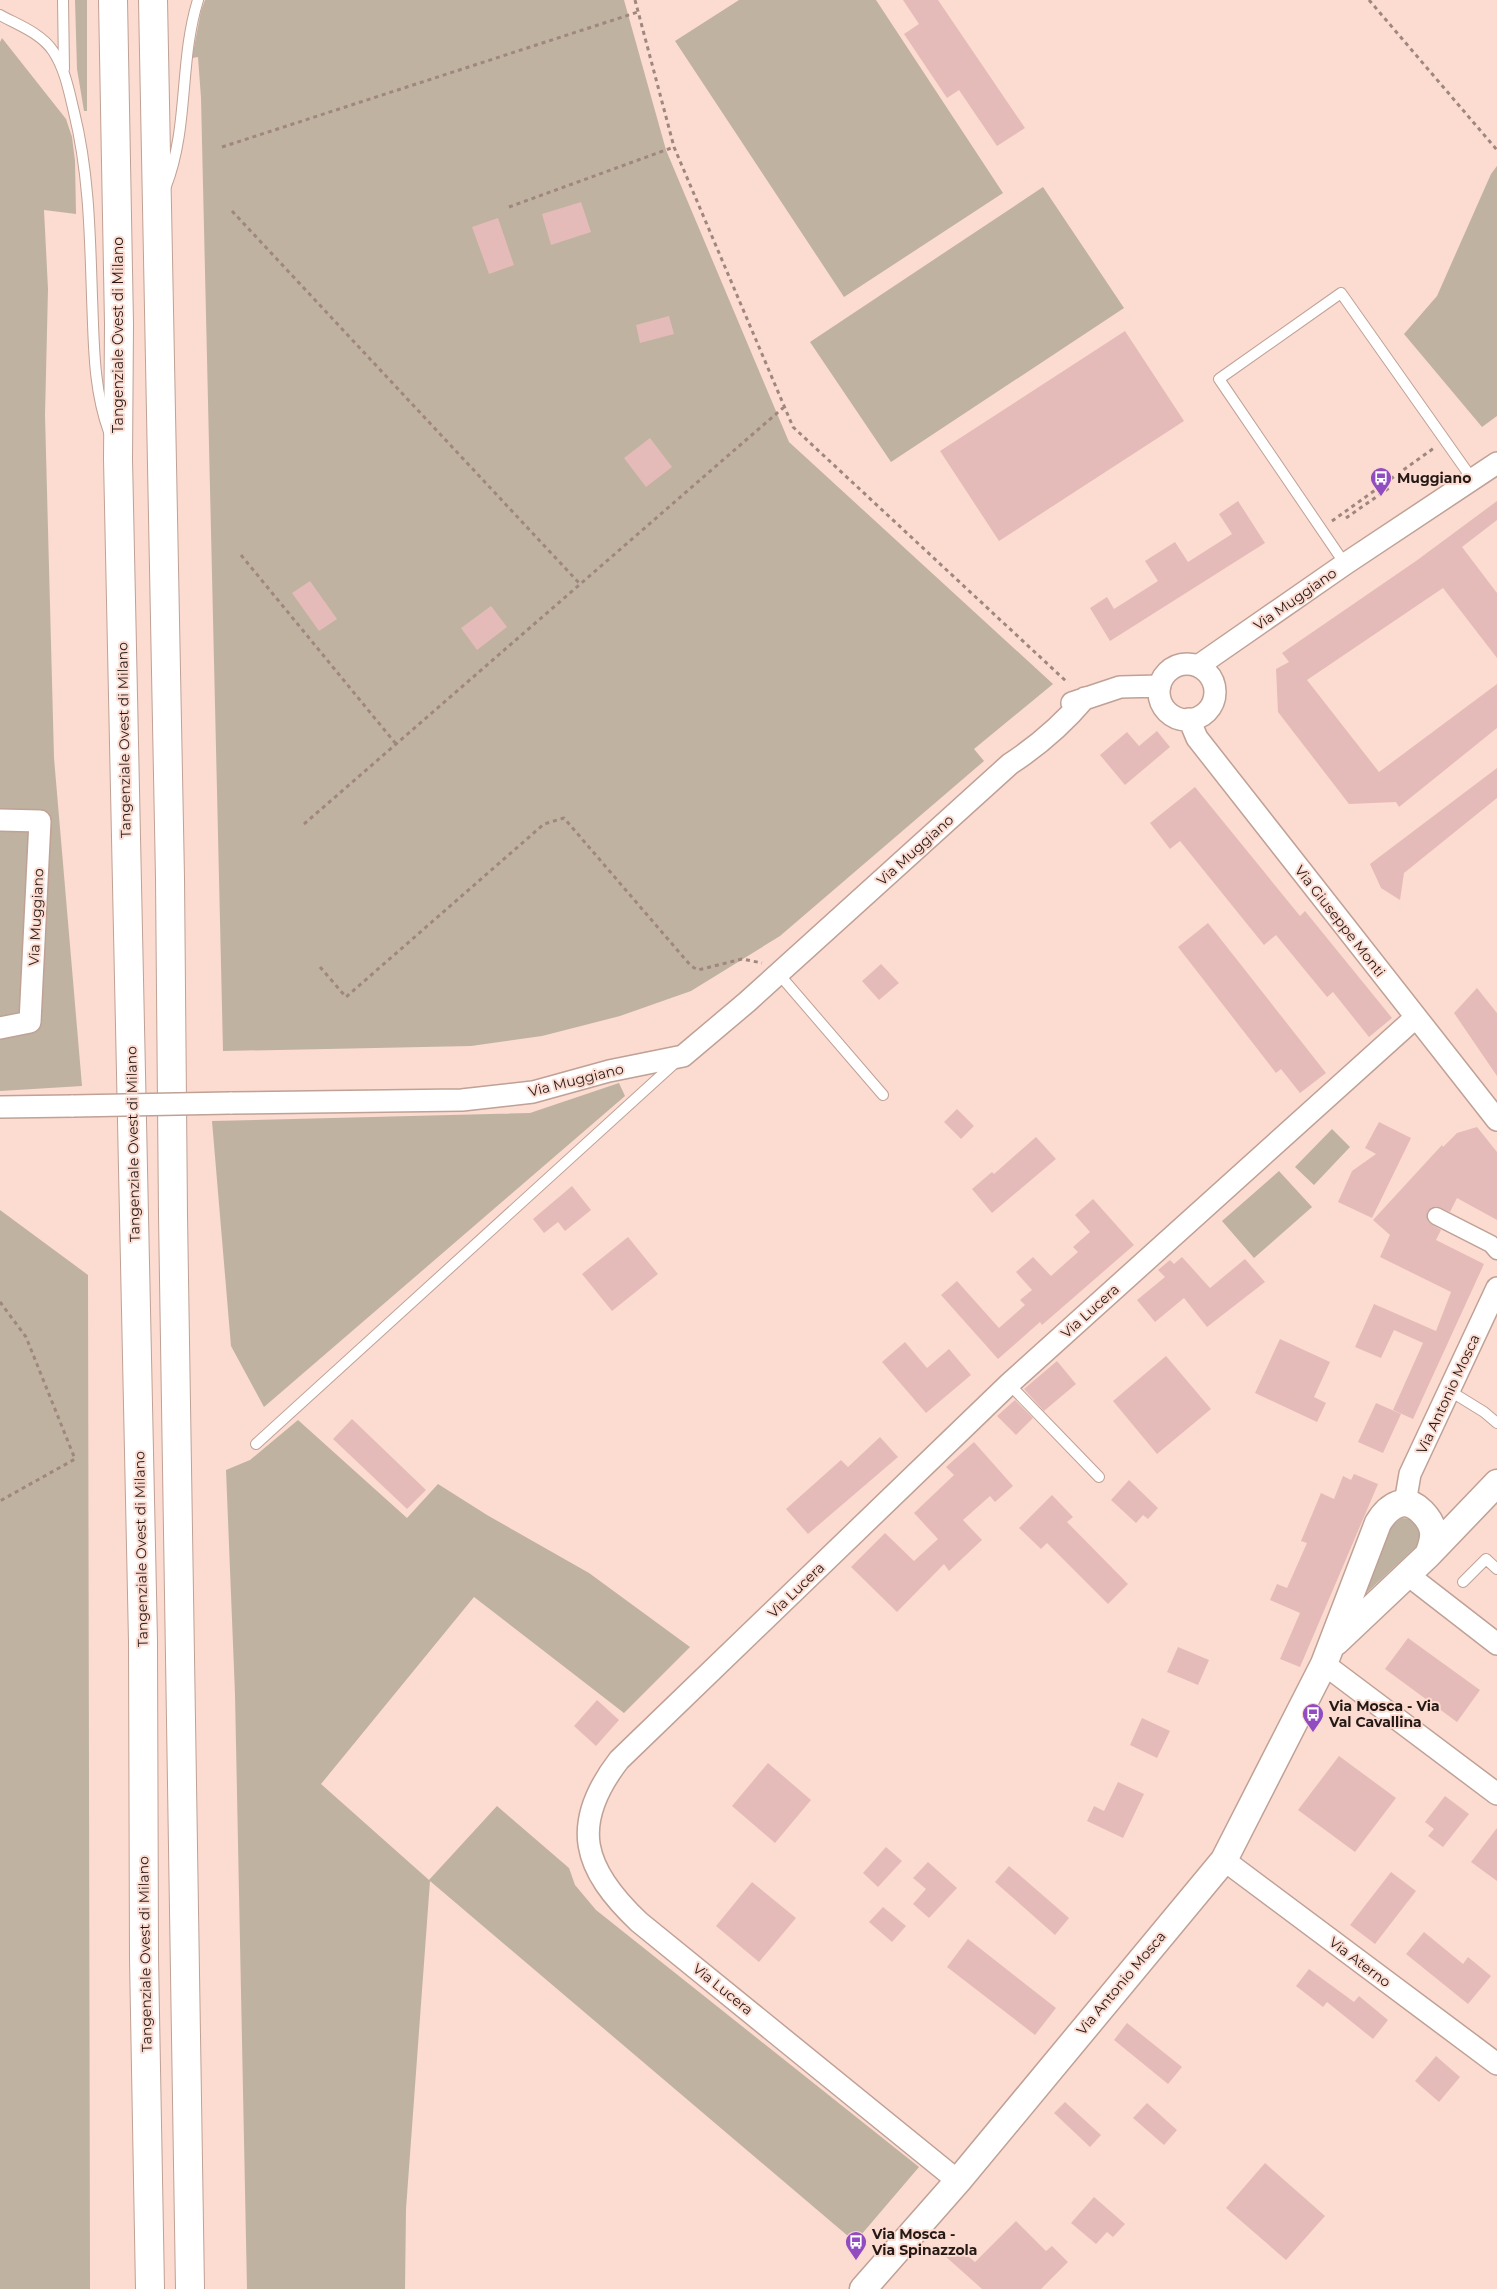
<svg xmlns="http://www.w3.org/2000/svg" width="1497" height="2289" viewBox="0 0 1497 2289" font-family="Montserrat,sans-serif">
  <rect width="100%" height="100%" fill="#fcdbd0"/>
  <path fill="#bfb2a0" d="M75,0H87V111H84L77,69Z
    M205,0H624L666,150L789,442L1053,684L974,749L984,761L780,936L691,991L620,1016L542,1036L471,1046L223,1051L201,98L198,57L192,58L201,11Z
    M739,0H876L1003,193L844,297L675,41Z
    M2,38L66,119L72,137L75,161L76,214L44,210L48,289L45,415L54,758L82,1086L0,1091V42Z
    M1497,166V416L1482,427L1404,334L1437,296L1491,174Z
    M1043,187L1124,308L891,462L810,342Z
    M619,1083L625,1096L264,1407L231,1346L212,1121L530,1113Z
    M1332,1129L1350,1147L1314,1185L1295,1167Z
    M1279,1171L1312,1207L1254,1258L1222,1221Z
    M0,1210L88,1275L90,2289H0Z
    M298,1420L407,1518L438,1484L487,1515L589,1573L690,1647L624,1713L474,1597L321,1784L429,1880L497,1806L569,1868L575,1885L596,1910L919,2167L855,2242L430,1881L406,2209L405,2289H247L235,1694L226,1470L250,1460Z
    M1401,1518L1413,1519L1423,1531L1419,1544L1364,1595L1361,1592L1392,1526Z"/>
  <path fill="#e5bbb9" d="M903,0H938L1025,128L997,146L959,90L947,98L904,34L919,24Z
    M581,202L591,232L551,245L542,214Z
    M498,218L514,265L489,274L472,227Z
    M669,316L674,334L640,343L636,325Z
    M1125,331L1184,421L999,541L940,451Z
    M650,438L672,467L646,487L624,458Z
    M1238,501L1265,543L1110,641L1090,608L1107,597L1114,609L1158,581L1145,561L1175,542L1188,562L1232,534L1219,514Z
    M1497,501V520L1462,547L1497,593V658L1443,588L1307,680L1379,772L1497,684V728L1399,807L1396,802L1349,804L1278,712L1276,669L1289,662L1282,653L1416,561Z
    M310,581L337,619L319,631L292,593Z
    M491,606L507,627L477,650L461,628Z
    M1157,731L1170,747L1125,785L1100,755L1127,732L1139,746Z
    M1497,768V798L1404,873L1400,900L1381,888L1370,864Z
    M1195,787L1300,916L1305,911L1392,1018L1369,1037L1333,992L1327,997L1276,935L1264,945L1180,841L1170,849L1150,823Z
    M1208,923L1326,1073L1300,1093L1281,1069L1276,1073L1178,947Z
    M881,964L899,983L879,1000L862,981Z
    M1477,988L1497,1013V1076L1454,1013Z
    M957,1109L974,1126L961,1139L944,1122Z
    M1379,1122L1411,1138L1372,1218L1338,1202L1352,1171L1376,1154L1365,1148Z
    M1477,1127L1497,1152V1220L1457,1198L1450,1212L1436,1206L1427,1212L1428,1222L1441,1230L1436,1240L1484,1264L1413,1419L1393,1410L1423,1343L1394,1330L1381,1358L1355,1347L1374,1304L1436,1331L1451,1292L1380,1257L1390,1235L1373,1220L1442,1145L1443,1147L1457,1133Z
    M1036,1137L1056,1159L992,1213L972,1189L992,1172L994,1174Z
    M572,1186L591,1210L565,1231L558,1222L544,1233L533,1219Z
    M1093,1199L1134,1245L1042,1325L1040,1322L998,1359L941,1295L957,1281L999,1328L1025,1305L1020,1300L1032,1290L1016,1272L1033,1257L1051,1276L1078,1252L1073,1247L1090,1232L1075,1215Z
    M628,1237L658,1274L612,1311L582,1274Z
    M1182,1257L1210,1288L1245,1259L1265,1282L1207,1327L1184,1298L1155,1322L1137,1300L1165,1277L1158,1270L1170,1260L1174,1264Z
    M1280,1339L1330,1362L1314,1397L1326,1403L1317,1422L1255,1393Z
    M905,1342L927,1368L949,1349L971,1375L926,1413L882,1362Z
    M1166,1356L1211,1409L1157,1454L1113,1401Z
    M1057,1361L1076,1384L1044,1411L1024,1389Z
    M1015,1400L1033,1418L1016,1435L997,1416Z
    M1376,1403L1401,1414L1383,1453L1358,1442Z
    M352,1419L426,1490L407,1509L333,1439Z
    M880,1437L898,1457L808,1534L786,1509L841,1460L848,1467Z
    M974,1442L1013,1486L995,1502L990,1496L963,1520L982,1540L949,1571L944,1564L897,1612L851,1567L885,1533L914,1561L938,1539L914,1513L954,1475L946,1467Z
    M1354,1474L1378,1484L1300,1667L1280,1659L1300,1613L1270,1600L1277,1584L1287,1588L1307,1543L1301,1541L1321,1493L1334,1499L1343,1476L1351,1480Z
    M1129,1480L1158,1508L1148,1519L1143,1515L1136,1523L1111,1500Z
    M1052,1495L1073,1517L1067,1522L1128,1584L1108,1604L1047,1543L1041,1549L1019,1528Z
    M1408,1638L1480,1690L1457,1722L1385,1669Z
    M1178,1647L1209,1660L1198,1685L1167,1672Z
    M597,1700L619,1720L596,1746L574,1726Z
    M1142,1718L1170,1731L1157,1758L1130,1745Z
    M1339,1756L1396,1798L1355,1852L1298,1810Z
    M768,1763L811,1800L775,1843L732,1806Z
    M1118,1782L1144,1794L1123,1838L1087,1821L1094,1806L1104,1811Z
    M1445,1796L1469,1814L1443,1847L1428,1836L1434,1829L1425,1822Z
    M1497,1828V1881L1471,1862Z
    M886,1847L902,1861L878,1887L863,1873Z
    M928,1862L957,1888L929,1918L913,1904L926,1889L913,1878Z
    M1009,1866L1069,1918L1055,1935L995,1882Z
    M1391,1872L1416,1891L1375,1944L1350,1925Z
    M752,1882L796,1918L759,1962L716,1926Z
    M883,1907L906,1926L892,1942L869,1922Z
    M1424,1932L1463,1964L1468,1957L1491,1976L1468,2004L1406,1954Z
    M968,1939L1056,2008L1035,2035L947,1967Z
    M1309,1969L1354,2002L1359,1996L1388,2020L1373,2039L1327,2002L1323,2007L1296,1986Z
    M1127,2023L1182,2067L1168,2084L1114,2040Z
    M1436,2056L1460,2077L1439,2102L1415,2081Z
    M1065,2102L1101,2135L1090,2147L1054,2113Z
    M1147,2103L1177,2130L1164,2145L1133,2118Z
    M1265,2163L1325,2216L1286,2260L1226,2208Z
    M1094,2197L1125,2224L1113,2237L1107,2232L1096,2244L1071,2223Z
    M1016,2221L1046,2251L1052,2246L1068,2262L1041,2289H982L945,2256L955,2245L975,2262Z"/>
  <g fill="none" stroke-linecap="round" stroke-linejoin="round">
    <g stroke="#bfa196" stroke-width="12">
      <path id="service" d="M63,0L64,69
        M0,15C18,25 41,33 53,51C65,69 69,91 74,112C89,173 90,234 92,297C94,343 93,388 109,432
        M166,186C189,127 179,61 198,0
        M1345,564L1219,379L1341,293L1473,480
        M778,973L883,1095
        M1009,1384L1099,1477
        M1450,1391L1484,1412L1497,1423
        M256,1444L677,1061
        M1463,1582L1486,1559L1497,1569"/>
    </g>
    <g stroke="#bfa196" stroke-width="19">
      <path id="pedestrian" d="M1436,1216L1491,1244L1497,1251"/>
    </g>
    <g stroke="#bfa196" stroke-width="24">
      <path id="minor" d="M1159 692a28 28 0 1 1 56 0a28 28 0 1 1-56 0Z
        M1198,666L1345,564L1497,463
        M1072,703L1120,687L1160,686
        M1189,719L1197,738L1497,1120
        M0,820L40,821L30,1022L0,1028
        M230,1103L462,1100L533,1092L609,1071L683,1056L747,1002L1010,764C1039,745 1063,724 1085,698
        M0,1107L73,1106
        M1405,1503L1410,1474L1497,1288
        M1408,1575L1497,1644
        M1324,1664L1497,1794
        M1224,1860L1497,2064
        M958,2181L639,1922C583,1869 569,1825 619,1760L1009,1384L1415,1018"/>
    </g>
    <g stroke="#bfa196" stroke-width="29">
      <path id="tertiary" d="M1336,1642L1428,1555L1497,1483
        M863,2289L958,2181L1224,1860L1324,1664L1378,1523C1389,1505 1405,1495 1422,1512C1427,1517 1432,1524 1433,1532C1434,1540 1431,1547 1428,1555"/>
    </g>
    <g stroke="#bfa196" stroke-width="30">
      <path id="motorway" d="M113,0L119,324L118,459L143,1641L144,1958L150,2289
        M153,0L170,878L173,1215L190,2289"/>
    </g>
    <path stroke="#9f877f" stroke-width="3" stroke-dasharray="4 4" stroke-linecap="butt" d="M635,0L674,147L793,427L1068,683
      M1369,0L1497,150
      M222,147L638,12
      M509,207L674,147
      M232,211L580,584
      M1346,518L1389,488
      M1332,521L1434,448
      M241,555L396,744
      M304,824L784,407
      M320,967L346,997L544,824L564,818L691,966L698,970L742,959L762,963
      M0,1302L26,1337L75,1459L0,1501"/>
    <use href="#service" stroke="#fff" stroke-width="10"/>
    <use href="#pedestrian" stroke="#fff" stroke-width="16"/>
    <use href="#minor" stroke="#fff" stroke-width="21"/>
    <use href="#tertiary" stroke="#fff" stroke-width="26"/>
    <use href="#motorway" stroke="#fff" stroke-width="28"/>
    <g stroke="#bfa196" stroke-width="24" stroke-linecap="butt">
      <path id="minor-bridge" d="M73,1106L230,1103"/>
    </g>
    <use href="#minor-bridge" stroke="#fff" stroke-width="21"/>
  </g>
  <defs>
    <g id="bus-pin" transform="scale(1.125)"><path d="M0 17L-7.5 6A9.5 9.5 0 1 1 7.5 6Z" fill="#914cc0" stroke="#fcdbd0"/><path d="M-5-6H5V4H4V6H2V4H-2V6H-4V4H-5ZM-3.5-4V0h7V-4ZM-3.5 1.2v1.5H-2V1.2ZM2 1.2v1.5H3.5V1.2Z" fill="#fff"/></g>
  </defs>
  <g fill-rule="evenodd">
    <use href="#bus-pin" x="1381" y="478"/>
    <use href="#bus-pin" x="1313" y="1714"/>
    <use href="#bus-pin" x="856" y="2242"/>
  </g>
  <g text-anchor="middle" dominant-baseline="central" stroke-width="4" stroke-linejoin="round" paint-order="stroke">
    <g font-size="14" fill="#251916" stroke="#fcdbd0">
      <text transform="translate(118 335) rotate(-90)">Tangenziale Ovest di Milano</text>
      <text transform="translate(1295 599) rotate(-35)">Via Muggiano</text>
      <text transform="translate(124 740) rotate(-91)">Tangenziale Ovest di Milano</text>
      <text transform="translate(915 850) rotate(-42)">Via Muggiano</text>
      <text transform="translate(36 917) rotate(-87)">Via Muggiano</text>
      <text transform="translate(1340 921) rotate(52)">Via Giuseppe Monti</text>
      <text transform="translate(576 1080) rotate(-14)">Via Muggiano</text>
      <text transform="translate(133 1144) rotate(-91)">Tangenziale Ovest di Milano</text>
      <text transform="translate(1090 1311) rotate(-42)">Via Lucera</text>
      <text transform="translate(1448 1394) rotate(-65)">Via Antonio Mosca</text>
      <text transform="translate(141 1549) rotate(-91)">Tangenziale Ovest di Milano</text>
      <text transform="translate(796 1590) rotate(-44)">Via Lucera</text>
      <text transform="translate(145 1954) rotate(-91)">Tangenziale Ovest di Milano</text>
      <text transform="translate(1360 1962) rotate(37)">Via Aterno</text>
      <text transform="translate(1121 1983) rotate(-50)">Via Antonio Mosca</text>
      <text transform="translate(723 1989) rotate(39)">Via Lucera</text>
    </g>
    <g font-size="14" font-weight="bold" fill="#251916" stroke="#fcdbd0" text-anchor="start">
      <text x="1397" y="478">Muggiano</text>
      <text x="1329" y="1706">Via Mosca - Via<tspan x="1329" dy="16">Val Cavallina</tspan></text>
      <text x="872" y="2234">Via Mosca -<tspan x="872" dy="16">Via Spinazzola</tspan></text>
    </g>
  </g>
</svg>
